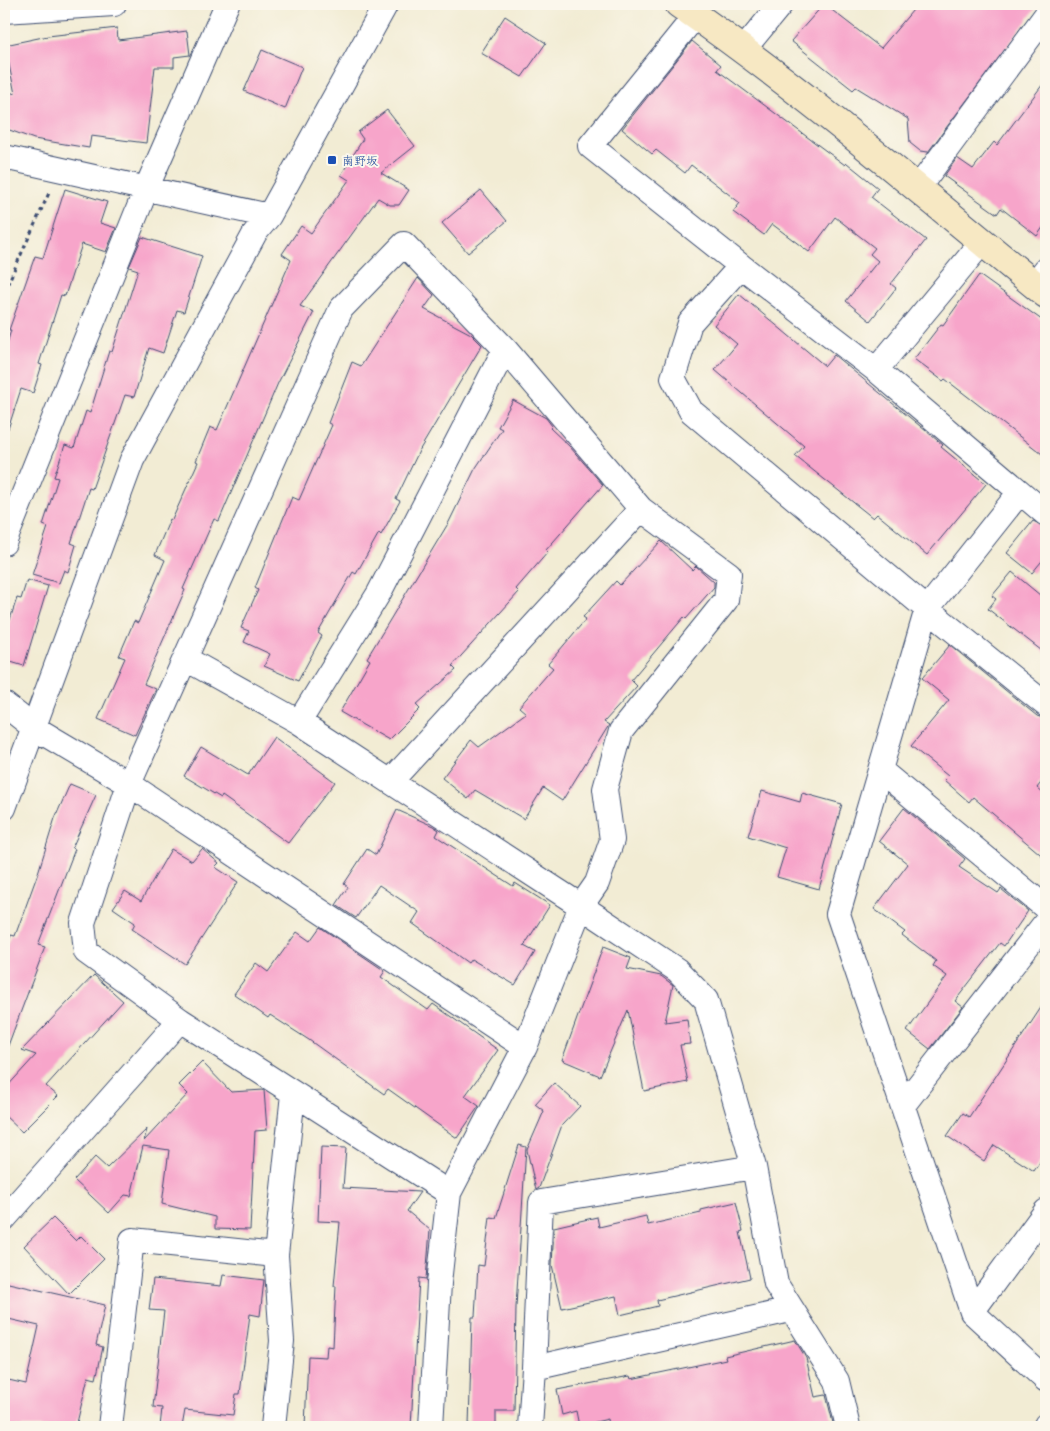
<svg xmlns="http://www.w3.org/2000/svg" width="1050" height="1431" viewBox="0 0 1050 1431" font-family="Delius,'Klee One',sans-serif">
  <rect width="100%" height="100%" fill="#fbf7ec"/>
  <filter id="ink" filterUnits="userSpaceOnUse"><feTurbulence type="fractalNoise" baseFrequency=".02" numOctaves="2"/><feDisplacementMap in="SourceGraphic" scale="10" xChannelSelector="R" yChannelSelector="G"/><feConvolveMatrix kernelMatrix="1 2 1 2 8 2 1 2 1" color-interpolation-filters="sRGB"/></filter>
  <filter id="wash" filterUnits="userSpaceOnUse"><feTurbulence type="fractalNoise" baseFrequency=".0096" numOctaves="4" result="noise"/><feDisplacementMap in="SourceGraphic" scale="20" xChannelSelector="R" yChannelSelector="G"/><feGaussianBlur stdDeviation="1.12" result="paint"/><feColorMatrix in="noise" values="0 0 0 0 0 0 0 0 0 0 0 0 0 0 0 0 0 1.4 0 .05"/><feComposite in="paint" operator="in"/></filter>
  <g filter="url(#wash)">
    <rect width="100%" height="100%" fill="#f2ecd4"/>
    <g id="blocks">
      <path fill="#f7a5ca" d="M824,4L881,48L918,4H1039L928,152L920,151L910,143L908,119L856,87L853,90L791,41Z
        M505,16L546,43L522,77L481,53Z
        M117,28L118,40L187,31L190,55L174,57V67H155L146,143L91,136L89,148L34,139L4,128V90L15,94L5,45L48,36Z
        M692,41L721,65L717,70L845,165L847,163L878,188L871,197L926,240L891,284L896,288L870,321L846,301L878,261L870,254L875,248L835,217L809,252L772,224L764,235L733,212L740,203L691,165L685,173L656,150L652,154L622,129Z
        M262,50L302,67L285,109L244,91Z
        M1046,80V223L1037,236L1001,208L997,214L944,176L957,158L973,169L994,142L997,145Z
        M387,110L415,146L381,173L409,190L399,205H390L378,198L300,306L314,312L278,383L219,521L214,519L183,589L185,590L144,684L156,689L135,735L98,719L125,658L119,656L134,621L138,623L165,560L155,555L170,519L172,520L198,462L196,461L210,427L217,430L291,260L282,254L301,226L311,233L349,180L341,175L363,139L358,132Z
        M65,189L107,202L100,223L116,228L106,252L82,244L65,296L61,295L39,364L42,365L33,393L21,389L8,429L4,428V354L11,330H9L35,256L43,258Z
        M481,190L507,221L468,253L442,223Z
        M142,237L202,256L184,312L177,310L163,353L149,348L134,397L125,395L92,489L89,488L71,543L76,545L68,572L64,570L59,583L32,575L48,527L43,525L58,478L54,477L65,445L74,448L86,411L90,413L109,351L112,352L138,270L129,267Z
        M979,275L1046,323V457L945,379L943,381L914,359L941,324L943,325Z
        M418,278L434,295L424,309L471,334L482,345L419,451L396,499L400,501L381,535L379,533L356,574L353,572L318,633L322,636L298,681L264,666L270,654L244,642L249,631L241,628L258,590L255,588L292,497L299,500L332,425L328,423L352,362L361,366Z
        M739,294L825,366L834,355L943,445L941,447L986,484L927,555L877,514L873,518L795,456L804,446L715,370L737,344L714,325Z
        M513,400L546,418L552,426L550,428L570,447L603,485L546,550L548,552L516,589L519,592L452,666L456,670L416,705L420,709L389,740L340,712L370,660L367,658L449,522L475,469L502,429L498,427Z
        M1033,521L1046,527V556L1032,573L1007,553Z
        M661,541L692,570L696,566L714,582V587L686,619L684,617L631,680L637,686L604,722L609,725L562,801L543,788L524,819L475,790L468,799L442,778L471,740L479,747L526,713L519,707L553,668L548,664L586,619L583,617L616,581L620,585Z
        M1012,572L1046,600V654L988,609L996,599L992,596Z
        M27,580L48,586L24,666L4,660V638L17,598L21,599Z
        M950,645L1037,716L1046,719V776L1037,788L1046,796V859L973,797L969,802L944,780L948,776L911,746L949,700L922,678Z
        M274,737L335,782L288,843L222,796L221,798L184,776L201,747L248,775Z
        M70,784L96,795L72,848L75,849L38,945L45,947L6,1051L4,1050V953L11,935L15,936L38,873L55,818Z
        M762,791L800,802L802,793L842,804L819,889L777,877L786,848L748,836Z
        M904,808L965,859L959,867L998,893L1001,889L1028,911L1004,946L1000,943L955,1001L963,1007L930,1049L907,1031L947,976L933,966L936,961L902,935L905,932L874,909L908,864L879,841Z
        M397,810L433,826L439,830L436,836L513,886L515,883L550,905L524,946L535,952L515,985L471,959L468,963L412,923L419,912L379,885L356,918L336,905L348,887L344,884L367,849L376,855Z
        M171,849L192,861L202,849L219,863L215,867L238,882L185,964L132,929L135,923L113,908L125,891L141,901Z
        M320,927L385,971L381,977L428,1010L433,1004L498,1050L465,1096L479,1106L457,1138L388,1089L384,1094L309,1040L270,1015L268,1018L234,994L256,963L268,972L297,932L310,941Z
        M603,947L631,958L627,969L661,976L673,985L665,1022L687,1019L690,1044L680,1045L688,1082L644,1091L628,1010L600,1076L562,1060Z
        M94,975L123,1001L46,1086L58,1096L22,1132L4,1115V1090L36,1055L22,1050Z
        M1046,1000V1153L1034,1171L994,1145L984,1161L947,1136L963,1113L969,1117Z
        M202,1062L231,1092L264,1090L267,1130L255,1131L250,1230L215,1229V1217L162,1204L169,1150L143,1146L131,1196L125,1195L109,1213L74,1180L95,1157L107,1168L147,1129L144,1141L188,1094L179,1085Z
        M554,1083L580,1106L562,1125L539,1188L536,1190L527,1150L544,1111L535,1104Z
        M519,1145L526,1147L516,1307L514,1411H496V1427H469L472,1317H475L478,1265L484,1266L490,1217L496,1218Z
        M321,1147L346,1148L343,1188L420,1192L407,1211L430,1230L426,1279L419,1278L411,1427L346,1424V1427H305L308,1356L326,1357L327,1346L333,1347L336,1286H334L340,1222L318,1221Z
        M736,1202L743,1231L740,1232L750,1278L657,1300L658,1306L620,1315L616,1296L562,1308L552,1265L554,1227L597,1217L599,1227L646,1216L648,1225L701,1213V1210Z
        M53,1218L76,1241L81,1236L104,1259L69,1294L24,1246Z
        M223,1275L264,1280L260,1316L250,1314L240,1394H236L233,1415L185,1410L182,1427H160L162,1408L153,1407L164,1311L149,1310L153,1279L221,1286Z
        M4,1282L105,1305L96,1345L103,1347L96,1379L88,1377L76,1427H4V1379L26,1384L39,1326L4,1318Z
        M795,1340L806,1358L815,1397L826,1395L834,1427H609L608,1419L579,1426L576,1411L562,1415L557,1390L630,1376L631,1379L726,1359L725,1356Z"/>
    </g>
  </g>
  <g filter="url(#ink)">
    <use href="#blocks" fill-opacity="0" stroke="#3b4b70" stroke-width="1"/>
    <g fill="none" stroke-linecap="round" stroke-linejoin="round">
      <g stroke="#3b4b70" stroke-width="26">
        <path id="street" d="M4,11L114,4
          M696,15L590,146L741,266L690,323L673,378L691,411L927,609L838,914L972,1312L1046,1380
          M744,49L781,4
          M4,157L269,216
          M918,188L1046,15
          M741,266L876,370L1046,514
          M1034,285L1046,269
          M876,370L983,241
          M1020,492L927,609L1046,705
          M4,543L147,187L227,4
          M186,659L299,722L581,906L677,970L706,1000L754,1167L776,1284L837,1381L848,1427
          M4,704L33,727L129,784L525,1047
          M299,722L379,593L505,349
          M880,770L1046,908
          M391,781L641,509
          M4,808L132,460L255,233L269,216L386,4
          M180,1020L449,1193
          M904,1104L1046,922
          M754,1167L541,1202L534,1368L790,1310
          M4,1219L180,1020L86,952L83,923L129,784L341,309L404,244L505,349L641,509L729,574L726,600L621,731L605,789L612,840L597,883L581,906L525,1047L449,1193L439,1283L431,1427
          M972,1312L1046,1211
          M110,1427L132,1240L276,1255
          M273,1427L282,1341L276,1255L293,1094
          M530,1427L534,1368
          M1045,1427L1046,1425"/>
      </g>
      <g stroke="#3b4b70" stroke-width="30">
        <path id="secondary" d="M679,4C808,93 925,196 1046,294"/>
      </g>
      <path stroke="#3b4b70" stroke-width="3" stroke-dasharray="4 4" stroke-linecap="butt" d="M4,292L49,193"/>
      <use href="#street" stroke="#fff" stroke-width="24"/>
      <use href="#secondary" stroke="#f7e8c3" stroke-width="28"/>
    </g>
  </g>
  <rect fill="#1a4fb4" stroke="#fbf7ec" stroke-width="2" x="327" y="155" width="10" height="10" rx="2.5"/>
  <g text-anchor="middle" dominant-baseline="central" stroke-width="4" stroke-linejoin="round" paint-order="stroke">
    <g font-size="12" fill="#164399" stroke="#fbf7ec" text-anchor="start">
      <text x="342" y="160">南野坂</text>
    </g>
  </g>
  <rect width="1050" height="1431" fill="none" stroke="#fbf7ec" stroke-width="20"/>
</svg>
